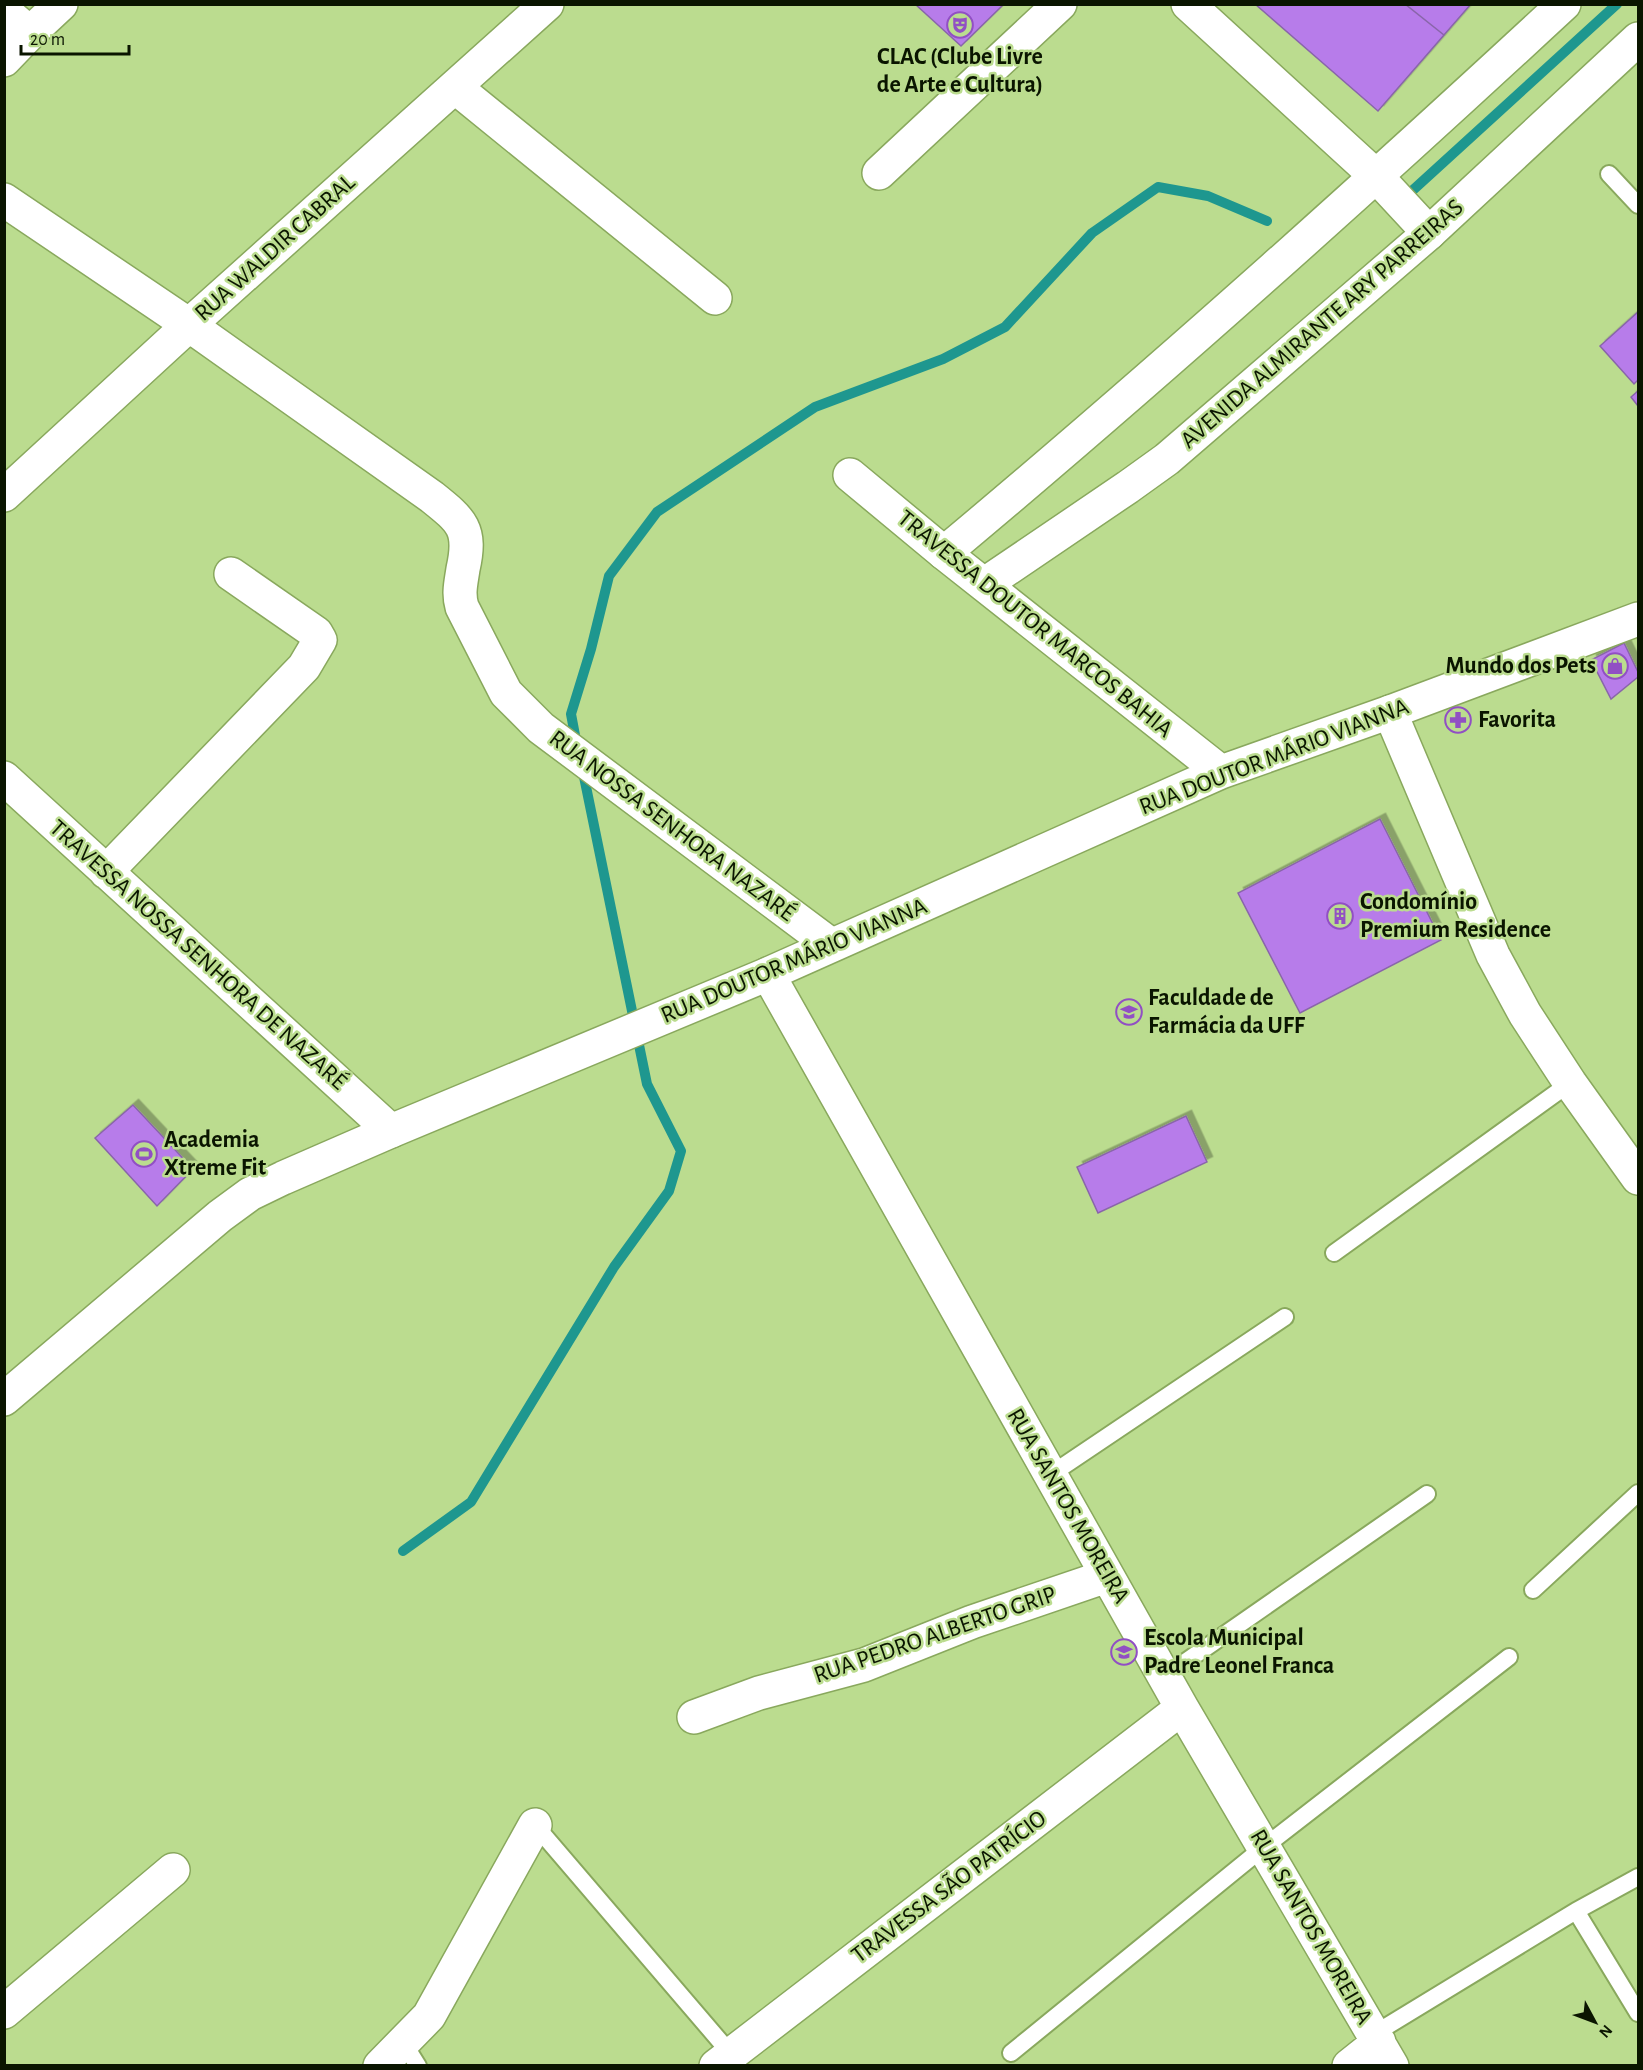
<svg xmlns="http://www.w3.org/2000/svg" width="1643" height="2070" viewBox="0 0 1643 2070" font-family="'Alegreya Sans',sans-serif">
  <defs>
    <filter id="shadow"><feDropShadow dx="5.5" dy="-5.5" stdDeviation="0" flood-color="#0004"/></filter>
  </defs>
  <rect width="100%" height="100%" fill="#bbdc8f"/>
  <g fill="none" stroke-linecap="round" stroke-linejoin="round">
    <path stroke="#1e978f" stroke-width="10" d="M1413,190L1617,4
      M577,746L571,714L591,649L609,576L657,512L815,407L943,359L1005,327L1092,233L1158,187L1208,196L1267,221
      M403,1551L471,1502L614,1267L669,1191L681,1151L647,1084L582,767"/>
  </g>
  <path fill="#b77bea" stroke="#8966a9" stroke-width="1.5" filter="url(#shadow)" d="M915,4H1004L961,46Z
    M1255,4H1405L1444,35L1378,111Z
    M1405,4H1471L1444,35Z
    M1638,312V380L1634,384L1600,346Z
    M1638,391V406L1631,397Z
    M1624,643L1638,672V677L1611,699L1591,660Z
    M1380,819L1441,940L1300,1013L1238,893Z
    M133,1105L193,1169L157,1206L95,1138Z
    M1186,1116L1207,1162L1098,1213L1077,1167Z"/>
  <g fill="none" stroke-linecap="round" stroke-linejoin="round">
    <g stroke="#89a85d" stroke-width="20">
      <path id="lane" d="M1609,174L1638,205
        M1334,1253L1570,1083
        M1050,1475L1285,1317
        M1533,1590L1638,1493
        M1165,1676L1427,1494
        M535,1825L731,2054
        M1576,1911L1638,2013
        M1374,2034L1576,1911L1638,1877
        M403,2042L418,2066
        M1011,2053L1264,1847L1509,1657"/>
    </g>
    <g stroke="#89a85d" stroke-width="36">
      <path id="street" d="M1188,4L1377,177L1429,233
        M4,11L30,33
        M4,60L30,33L61,4
        M455,87L715,298
        M879,173L1060,4
        M4,200L189,325L432,497C462,521 472,529 463,569C461,583 458,593 462,607L506,693L541,728L831,945
        M850,475L944,553
        M4,495L189,325L547,4
        M1390,712L1493,955L1525,1014L1570,1083L1638,1178
        M4,778L391,1131
        M106,872L304,667L320,640L316,633L231,574
        M768,974L1182,1708L1392,2066
        M694,1717L759,1693L864,1665L972,1622L1107,1576
        M4,2012L173,1870
        M380,2066L429,2016L535,1825
        M716,2066L1182,1708
        M1349,2066L1379,2042"/>
    </g>
    <g stroke="#89a85d" stroke-width="36">
      <path id="secondary" d="M985,584L1128,487L1167,459L1429,233L1638,39
        M1221,772L944,553C1156,376 1361,192 1564,4
        M4,1399L220,1216L250,1194L283,1178L391,1131L768,974L1221,772L1390,712L1638,619"/>
    </g>
    <use href="#lane" stroke="#fff" stroke-width="16"/>
    <use href="#street" stroke="#fff" stroke-width="33"/>
    <use href="#secondary" stroke="#fff" stroke-width="33"/>
  </g>
  <defs>
    <g id="theatre-ring" transform="scale(1.35)"><circle r="9.5" fill="#bbdc8f" stroke="#914fc4" stroke-width="1.5"/><path d="M-5-5.5Q0-4 5-5.5V0Q5 5 0 6Q-5 5-5 0ZM-3.3-2.5H-1v1.5H-3.3ZM1-2.5H3.3v1.5H1ZM-2.8 1Q0 5.5 2.8 1Z" fill="#914fc4"/></g>
    <g id="shop-ring" transform="scale(1.35)"><circle r="9.5" fill="#bbdc8f" stroke="#914fc4" stroke-width="1.5"/><path d="M-5-2.5h2.3a2.7 3.5 0 0 1 5.4 0H5L5.5 6h-11ZM-1.5-2.5h3a1.5 2.3 0 0 0-3 0Z" fill="#914fc4"/></g>
    <g id="pharmacy-ring" transform="scale(1.35)"><circle r="9.5" fill="#bbdc8f" stroke="#914fc4" stroke-width="1.5"/><path d="M-2-6h4v4h4v4h-4v4h-4v-4h-4v-4h4Z" fill="#914fc4"/></g>
    <g id="building-ring" transform="scale(1.35)"><circle r="9.5" fill="#bbdc8f" stroke="#914fc4" stroke-width="1.5"/><path d="M-4-6H4V6H1V3H-1V6H-4ZM-2.5-4.3h1.7v1.8h-1.7ZM.8-4.3h1.7v1.8H.8ZM-2.5-1h1.7V.8h-1.7ZM.8-1h1.7V.8H.8Z" fill="#914fc4"/></g>
    <g id="university-ring" transform="scale(1.35)"><circle r="9.5" fill="#bbdc8f" stroke="#914fc4" stroke-width="1.5"/><path d="M0-5L7-2L0 1L-7-2ZM-4 1L0 2.5L4 1V4Q0 6-4 4Z" fill="#914fc4"/></g>
    <g id="stadium-ring" transform="scale(1.35)"><circle r="9.5" fill="#bbdc8f" stroke="#914fc4" stroke-width="1.5"/><path d="M0-5a6.5 5 0 1 0 0 10a6.5 5 0 1 0 0-10ZM-3.5-1.8h7v3.6h-7Z" fill="#914fc4"/></g>
    <g id="school-ring" transform="scale(1.35)"><circle r="9.5" fill="#bbdc8f" stroke="#914fc4" stroke-width="1.5"/><path d="M0-5L7-2L0 1L-7-2ZM-4 1L0 2.5L4 1V4Q0 6-4 4Z" fill="#914fc4"/></g>
  </defs>
  <g fill-rule="evenodd">
    <use href="#theatre-ring" x="960" y="25"/>
    <use href="#shop-ring" x="1615" y="666"/>
    <use href="#pharmacy-ring" x="1458" y="720"/>
    <use href="#building-ring" x="1340" y="916"/>
    <use href="#university-ring" x="1129" y="1012"/>
    <use href="#stadium-ring" x="144" y="1154"/>
    <use href="#school-ring" x="1124" y="1652"/>
  </g>
  <g text-anchor="middle" dominant-baseline="central" stroke-width="5" stroke-linejoin="round" paint-order="stroke">
    <g font-size="24" font-weight="bold" fill="#0a1500" stroke="#bbdc8f" text-anchor="start">
      <text x="960" y="57" text-anchor="middle">CLAC (Clube Livre<tspan x="960" dy="28">de Arte e Cultura)</tspan></text>
      <text x="1596" y="666" text-anchor="end">Mundo dos Pets</text>
      <text x="1478" y="720">Favorita</text>
      <text x="1360" y="902">Condomínio<tspan x="1360" dy="28">Premium Residence</tspan></text>
      <text x="1148" y="998">Faculdade de<tspan x="1148" dy="28">Farmácia da UFF</tspan></text>
      <text x="164" y="1140">Academia<tspan x="164" dy="28">Xtreme Fit</tspan></text>
      <text x="1144" y="1638">Escola Municipal<tspan x="1144" dy="28">Padre Leonel Franca</tspan></text>
    </g>
    <g font-size="24" fill="#0a1500" stroke="#bbdc8f">
      <text transform="translate(275 248) rotate(-42)">RUA WALDIR CABRAL</text>
      <text transform="translate(1322 324) rotate(-41)">AVENIDA ALMIRANTE ARY PARREIRAS</text>
      <text transform="translate(1035 624) rotate(39)">TRAVESSA DOUTOR MARCOS BAHIA</text>
      <text transform="translate(1274 757) rotate(-21)">RUA DOUTOR MÁRIO VIANNA</text>
      <text transform="translate(672 826) rotate(37)">RUA NOSSA SENHORA NAZARÉ</text>
      <text transform="translate(198 955) rotate(42)">TRAVESSA NOSSA SENHORA DE NAZARÉ</text>
      <text transform="translate(794 961) rotate(-23)">RUA DOUTOR MÁRIO VIANNA</text>
      <text transform="translate(1068 1506) rotate(60)">RUA SANTOS MOREIRA</text>
      <text transform="translate(935 1635) rotate(-19)">RUA PEDRO ALBERTO GRIP</text>
      <text transform="translate(949 1887) rotate(-37)">TRAVESSA SÃO PATRÍCIO</text>
      <text transform="translate(1311 1927) rotate(60)">RUA SANTOS MOREIRA</text>
    </g>
  </g>
  <rect width="1643" height="2070" fill="none" stroke="#0a1500" stroke-width="12"/>
  <g transform="translate(1595 2022) rotate(131)" stroke="#bbdc8f" stroke-width="4.5" paint-order="stroke">
  <path d="M0-4.5L10 22L0 15L-10 22Z" fill="#0a1500"/>
  <text y="-9" font-size="16" font-weight="bold" text-anchor="middle" fill="#0a1500">N</text>
  </g>
  <path d="M21 45v9h108v-9" fill="none" stroke="#0a1500" stroke-width="3"/>
  <text x="30" y="45" font-size="18" fill="#0a1500" stroke="#bbdc8f" stroke-width="4.5" paint-order="stroke">20 m</text>
</svg>
